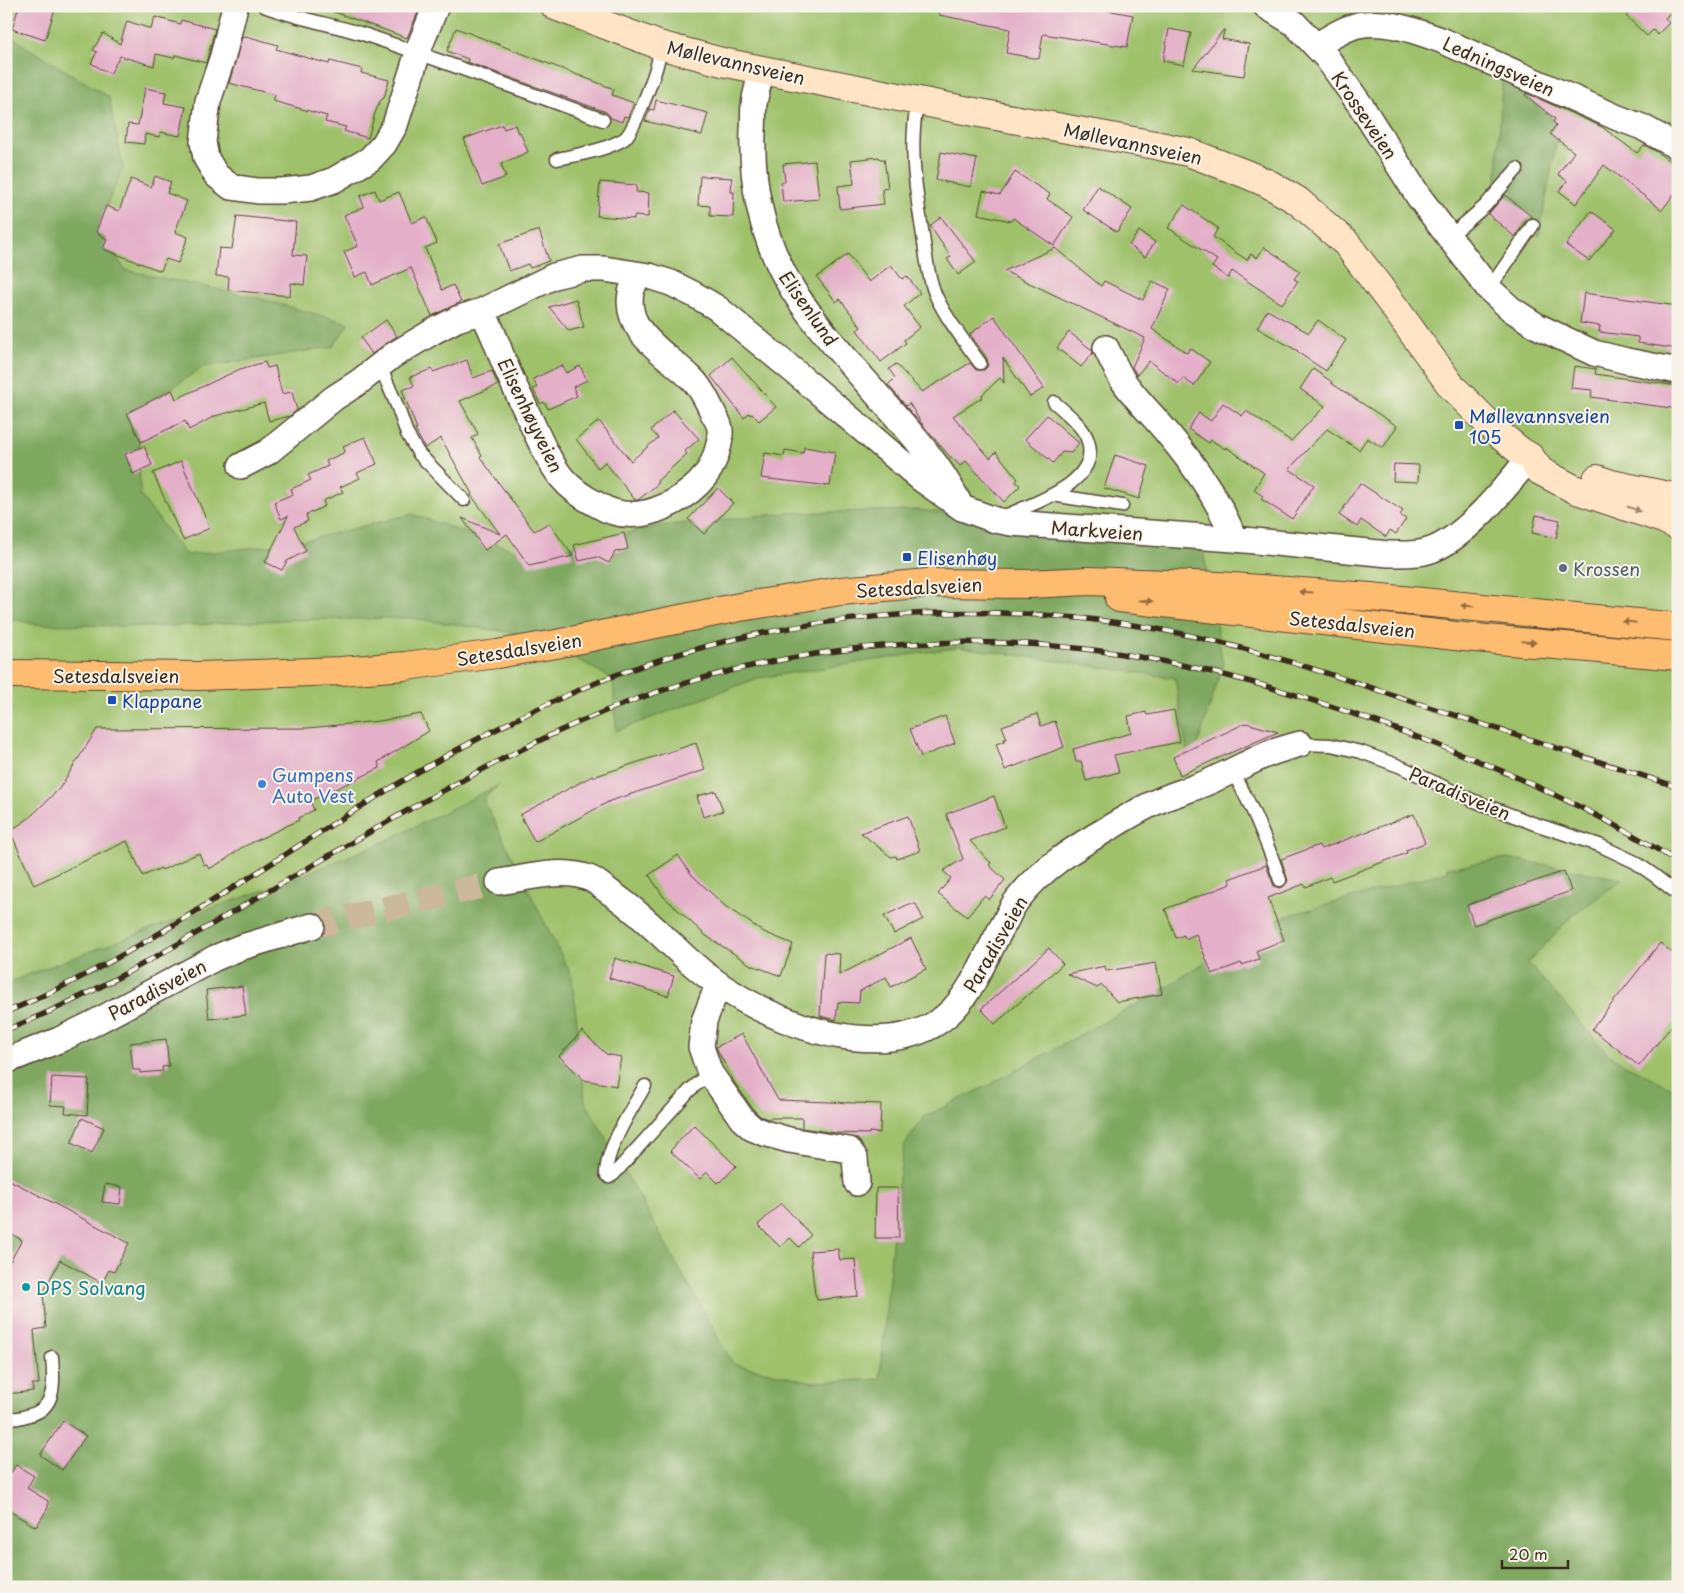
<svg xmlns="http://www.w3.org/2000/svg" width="1684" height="1593" viewBox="0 0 1684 1593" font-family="'Playpen Sans',sans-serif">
  <rect width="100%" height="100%" fill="#f7f3e8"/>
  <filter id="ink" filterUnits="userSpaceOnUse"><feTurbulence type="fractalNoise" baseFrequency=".02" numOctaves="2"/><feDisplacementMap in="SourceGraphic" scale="10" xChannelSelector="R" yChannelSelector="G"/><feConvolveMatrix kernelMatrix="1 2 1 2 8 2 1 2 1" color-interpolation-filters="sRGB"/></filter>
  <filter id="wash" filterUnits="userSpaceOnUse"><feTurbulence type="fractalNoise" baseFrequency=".0096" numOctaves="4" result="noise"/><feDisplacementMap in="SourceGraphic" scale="20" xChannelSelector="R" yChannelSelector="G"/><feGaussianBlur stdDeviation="1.12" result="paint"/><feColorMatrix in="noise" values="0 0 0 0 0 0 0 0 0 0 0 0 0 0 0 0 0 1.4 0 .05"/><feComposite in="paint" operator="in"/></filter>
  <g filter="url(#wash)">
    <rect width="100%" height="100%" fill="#f0dcba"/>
    <path fill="#9ec16b" stroke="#6c7644" d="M6,6H1678V1587H6Z"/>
    <path fill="#7ea75f" stroke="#5c683e" d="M6,32L25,46L109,97L123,168L97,228L125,270L253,297L349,323L333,347L203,367L139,410L140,495L186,555L295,543L412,514L531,556L658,526L788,513L919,510L1046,526L1201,539L1223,665L1198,743L1187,752L1175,678L960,647L758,678L616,731L613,679L535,636L410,618L283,620L158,627L32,624L6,617Z
      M1499,74L1527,84L1559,128L1539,236L1495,208L1502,84Z
      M499,785L483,799L572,977L585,1101L733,1364L813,1382L880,1379L896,1199L904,1146L924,1117L987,1086L1157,993L1272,920L1448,871L1447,868L1507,858L1623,879L1570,918L1528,963L1607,1053L1627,1066L1670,1087L1678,1088V1587H6V985L24,976L148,930L273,887L386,841Z"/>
    <g id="blocks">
      <path fill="#e4b0c9" d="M19,6H56L45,40L12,29Z
        M327,6H401L418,12L407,38L326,9Z
        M940,6H1085L1133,15L1127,47L1043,34L1039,59L1006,53L1010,29L939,15Z
        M1631,6H1677L1665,18L1669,23L1657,35L1653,30L1647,36L1626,16L1633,9Z
        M155,17L180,24L181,20L215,29L206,63L175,55L174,58L156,54L154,66L120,56L110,74L91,63L97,52L93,50L103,33L120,44L127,21L151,29Z
        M456,28L614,89L612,95L634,103L628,117L624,116L622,122L611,118L606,112L467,62L468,59L447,51Z
        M1225,28L1222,39L1249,44L1244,76L1193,69Z
        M1169,29L1191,33L1184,65L1163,61Z
        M246,36L278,45L276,49L329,64L330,61L362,69L361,73L389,80L384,98L380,101L375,113L368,138L344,131L346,127L325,122L327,116L273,101L275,95L229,83L242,37L245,38Z
        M145,88L166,92L164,103L186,107L180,136L160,132L159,137L145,134L144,144L126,142L128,124L138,125Z
        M1526,93L1602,127L1637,153L1644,145L1657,152L1678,167V189L1662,210L1604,165L1576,204L1559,191L1567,181L1558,174L1574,152L1550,134L1556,125L1553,122L1555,119L1525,95Z
        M656,100L708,113L702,135L645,121L650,109L654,110Z
        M502,125L504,129L515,125L518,133L520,132L528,152L501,164L506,177L482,186L464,139Z
        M941,152L977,159L971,187L936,180Z
        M879,157L880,159H884L888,188L882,189L884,204L840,209L838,186L854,184L851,160Z
        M815,161L819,199L783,202L781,182H785L783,164Z
        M1015,172L1050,194L1047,199L1073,217L1054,246L1013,218L1011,221L978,214L983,191L1000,195Z
        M155,176L171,182L167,193L187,201L175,232L188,237L178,263L166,259L161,271L103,249L107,239L96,232L106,206L119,211L131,179L151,187Z
        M700,176L732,178L731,192H734L733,217L710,216V206L698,205Z
        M600,182L637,185L636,192L649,193L648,217L634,216V219L597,216Z
        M1098,186L1132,209L1117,232L1083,210Z
        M375,190L379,200L399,192L412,223L426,217L437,243L425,248L442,290L453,285L461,302L432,316L411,268L372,285L367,272L355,277L344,252L358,246L344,215L364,207L360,196Z
        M1505,195L1532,217L1526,220L1515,237L1488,214Z
        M1184,205L1218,228L1213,237L1247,260L1251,254L1257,258L1264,247L1300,271L1294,279L1298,281L1282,304L1232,271L1228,278L1212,267L1217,260L1168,228Z
        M1591,211L1616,229L1589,261L1566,245Z
        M237,216L296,222L293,255L307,256L304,285L291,283L290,296L228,290L229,277L216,276L219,248L232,249Z
        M941,217L976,262L958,275L947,259L951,257L930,226Z
        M539,230L549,261L530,268L528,264L509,271L499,244Z
        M1139,231L1155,242L1145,257L1129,245Z
        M1055,248L1101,286L1104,281L1143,300L1152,281L1170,289L1152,329L1187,353L1190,348L1210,362L1194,386L1183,378L1179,384L1149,361L1137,375L1132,367L1145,338L1004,271Z
        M848,254L869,282L891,265L902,279L907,276L920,293L904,306L920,327L904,340L906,343L881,362L857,330L861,327L840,299L836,302L817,277Z
        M1584,293L1678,306V349L1638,343V337L1599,332L1600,326L1580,323Z
        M576,299L584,327L569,331L549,307Z
        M1267,310L1309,333L1318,320L1346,340L1326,371L1297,352L1298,351L1257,328Z
        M994,316L1044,388L1030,397L1003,358L1004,383L1000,378L982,395L983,397L953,416L990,458L996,452L1018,479L1016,481L1020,486L1004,502L966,461L960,466L953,458H951L922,424L909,403L906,406L888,385L895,378L889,369L896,364L922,392L970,363L976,370H984L988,366L987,359L970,334Z
        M386,320L397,336L372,354L361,338Z
        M1069,332L1092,350L1093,353L1081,367L1057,348Z
        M732,357L776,407L759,421L752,414L750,415L749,413L744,418L711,376Z
        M467,360L473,378L492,371L498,385L460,401L478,434L472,438L482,456L480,457L534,531L549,523L573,556L529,566L507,534L485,550L462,518L500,534L471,495L472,494L441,438L425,448L415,430L417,429L402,390L414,386L410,377L432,369L433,372Z
        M265,362L267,368L275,366L282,394L292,392L297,410L290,416L269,421L264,403L215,416L189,430L185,421L141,442L127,413L172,390L176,399L240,369Z
        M562,365L566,373L580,366L587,380L573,387L577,396L548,409L544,402L540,404L533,389L537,387L533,379Z
        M1574,366L1596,369L1595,374L1678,386V409L1591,397L1592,390L1571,388Z
        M1313,369L1332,382L1331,383L1397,426L1383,448L1367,438L1359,450L1327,429L1289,469L1314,485L1292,519L1261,499L1263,496L1254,490L1264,473L1226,447L1225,449L1211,440L1209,443L1188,429L1199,413L1211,421L1223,403L1242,416L1246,411L1291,441L1325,406L1300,389Z
        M673,410L699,439L685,451L687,454L657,481L658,484L638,500H635L605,462L598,468L576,439L599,421L631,461L658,438L651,430Z
        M1047,415L1079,443L1071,453L1062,452L1053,463L1025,439Z
        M365,437L377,464L357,473L360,478L340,487L343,492L323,501L325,506L306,515L308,521L294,527L306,551L287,561L282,570L265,562L288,516L281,519L274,502L293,494L291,489L311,480L308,475L328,466L326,461L345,452L343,446Z
        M144,446L152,465L133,474L125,454Z
        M804,447L835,452L830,486L761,478L765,453L784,456L785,450L803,453Z
        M1115,455L1149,466L1139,499L1104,488Z
        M181,461L210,528L183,540L153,473Z
        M1394,464L1419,465L1418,482L1393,481Z
        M1360,483L1403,511L1400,515L1406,519L1396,534L1390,530L1386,537L1361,520L1357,527L1339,515Z
        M718,488L733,503L704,534L688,519Z
        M1536,515L1560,520L1556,538L1532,533Z
        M624,533L628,549L615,552L609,563L597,557L579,561L574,545Z
        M1174,710L1180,742L1114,755L1119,772L1086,781L1081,761L1076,762L1073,749L1131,733L1128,716L1146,712L1147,715Z
        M421,714L429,731L378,762L380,768L310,801L314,810L298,818L299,820L241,848L225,860L209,869L206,864L204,865L199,853L162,870L161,868L143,876L127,841L34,885L10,831L29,818L59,789L97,729L308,728L379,721Z
        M1037,714L1041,726L1055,721L1064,747L1005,770L996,744L1005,741L1004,739H1007L1002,726Z
        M945,716L955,743L921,757L910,729Z
        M1246,723L1278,732L1180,775L1173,757Z
        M696,743L705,770L610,801L535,842L520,815L592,776L593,777Z
        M716,791L723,811L703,817L697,796Z
        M994,796L1005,827L970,841L991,863L989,865L1005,880L989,900L984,896L967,917L938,894L951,878L943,871L963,859L946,814Z
        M1414,814L1425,843L1406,850L1407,853L1332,881L1330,877L1306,887L1304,884L1268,898L1284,940L1256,951L1259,959L1242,965L1241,963L1212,974L1196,934L1185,939L1184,935L1176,938L1165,909L1231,884L1229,879L1266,865L1274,886L1279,888L1283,887L1288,881L1281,859L1319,845L1321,849Z
        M908,816L920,851L897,859L896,856L891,857L861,833Z
        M678,855L692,875L725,906L764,932L793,944L781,976L751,965L705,935L663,896L649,875Z
        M1564,871L1571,891L1474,925L1467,905Z
        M909,904H916L923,919L894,934L884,916Z
        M911,938L926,969L891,987L886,977L860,991L859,1003L838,1002L836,1020L820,1016L824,953L840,954L839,975Z
        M1660,943L1678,957V1018L1639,1066L1592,1029Z
        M1049,948L1063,964L995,1024L981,1009Z
        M615,958L674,976L668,996L609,978Z
        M1156,963L1162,994L1117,1002L1102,985L1097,988L1067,974L1105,966L1106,971Z
        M242,986L246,1015L209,1019L206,990Z
        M582,1031L606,1054L621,1057L616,1086L584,1080L559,1056Z
        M742,1034L778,1100L881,1104L880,1133L869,1132V1134L835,1133L802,1128V1118H770L768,1119L760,1116L753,1109L734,1082L716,1047Z
        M166,1039L169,1066L162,1067L163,1071L140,1073V1070H133L130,1043Z
        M52,1077L89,1079L87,1115L65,1113L66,1106L50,1105Z
        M82,1118L104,1128L92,1153L71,1143Z
        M694,1125L736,1166L721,1182L720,1181L718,1183L707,1172L700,1179L670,1151Z
        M6,1178L129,1243L114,1272L109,1270L102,1283L60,1260L43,1293L46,1328L34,1330L39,1384H32L33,1391L7,1394L6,1269L22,1240L6,1231Z
        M105,1184L122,1187L120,1204L102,1202Z
        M876,1188H898L899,1238H875Z
        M781,1203L811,1235L799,1247L790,1238L780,1247L758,1225Z
        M838,1249L840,1260L855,1259L858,1296L817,1300L816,1295H815L810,1251Z
        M63,1421L86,1436L62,1470L40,1455Z
        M16,1465L34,1476L27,1488L48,1501V1508L36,1527L6,1509V1480Z"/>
    </g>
  </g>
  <g filter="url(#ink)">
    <use href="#blocks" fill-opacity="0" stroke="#564535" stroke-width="1"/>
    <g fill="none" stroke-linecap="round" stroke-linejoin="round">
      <path stroke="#ccb89b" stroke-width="25" stroke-dasharray="25 12" stroke-linecap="butt" d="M312,926L499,882"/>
      <g stroke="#564535" stroke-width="15">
        <path id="lane" d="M264,6C297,19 332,24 366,35C445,62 524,91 603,120
          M918,100C908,145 916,191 923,236C926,256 928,277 936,296C947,320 965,342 980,363
          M557,159C579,154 604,151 624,139C634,132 655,74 658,61C659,55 658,50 659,45
          M1449,237L1485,206L1517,169
          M1489,289L1533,225
          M380,366L398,408L407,434L419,454L464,500
          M1052,495L1122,506
          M1002,517C1032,504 1107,481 1086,436C1080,423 1065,412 1054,402
          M1300,744L1331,745L1361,752L1399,766L1472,800L1532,823L1599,845L1635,862L1655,876L1678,894
          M1232,771C1252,805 1267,842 1280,880
          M645,1086C632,1108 606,1149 606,1174L609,1177L614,1174L690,1090L710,1073
          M6,1416C15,1420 20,1418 29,1415C57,1409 54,1380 52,1357"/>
      </g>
      <g stroke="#564535" stroke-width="28">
        <path id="street" d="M235,6L223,56L208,101L203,142L206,158L216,175L231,187L258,191H282L311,188L334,180L370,159L384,144L395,125L421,43L436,6
          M1266,6L1294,23L1327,58L1361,106L1419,197L1449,237L1489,289L1511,309L1537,326L1594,353L1627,361L1678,371
          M1316,46C1329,38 1343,29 1358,25C1384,19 1416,31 1441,40L1618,118L1642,127L1678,147
          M762,70C759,81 756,92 754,104C753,112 754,121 753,130C751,186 763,242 793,290C818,329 851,364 881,399C910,432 938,462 958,501
          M482,311C489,324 494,336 499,349C507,372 518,393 528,415C538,436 547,459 562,478C572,490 584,498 598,505C616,516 636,517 656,510C679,502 706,483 714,460C718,450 721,441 720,430C720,425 716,418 713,413C708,402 700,386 691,378C668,355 623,332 631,293C632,287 636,281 638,275
          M1106,348C1111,358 1116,369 1122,379C1135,399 1154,416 1169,435C1195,466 1220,501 1234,539
          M241,466L268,452L334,398L359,382L392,356L434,331L457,319L482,311L554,276L583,269H604L649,276L671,283L695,295L717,308L795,372L920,478L962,508L995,520L1011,523L1234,539L1389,554C1402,554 1416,555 1428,551C1463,541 1507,486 1530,457
          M499,882C527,878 564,867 591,879C597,882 604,888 611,893C639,912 662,936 687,959C737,1005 821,1045 891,1038C964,1030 974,974 1006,920C1009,913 1013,905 1018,899C1042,868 1076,847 1109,828C1127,817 1145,806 1165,798C1183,791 1202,786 1219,777C1235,770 1251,761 1268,754C1278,750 1289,747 1300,744
          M718,985L704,1021L701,1047L710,1073L742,1119L752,1128L764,1133L789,1140L849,1150L855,1158L857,1183
          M6,1061L59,1040L92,1024L215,958L239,948L312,926"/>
      </g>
      <g stroke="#564535" stroke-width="30">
        <path id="secondary" d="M555,6L659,45L722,62L974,112L1155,145L1188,152L1246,174L1269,184L1298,201L1346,243L1395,308L1452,387L1500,435L1520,451L1530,457L1540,471L1574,489L1663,519L1678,526
          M1597,479L1611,484L1678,498"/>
      </g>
      <g stroke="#564535" stroke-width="30">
        <path id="highway" d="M1119,598L1464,637L1678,656
          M6,674L199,676L341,671L405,666L497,654L556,644L740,607L841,591L928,583L1028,584L1089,581L1218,586L1371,597L1678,627"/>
      </g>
      <use href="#lane" stroke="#fff" stroke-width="12"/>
      <use href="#street" stroke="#fff" stroke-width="25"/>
      <use href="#secondary" stroke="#ffe4c6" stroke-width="28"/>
      <use href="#highway" stroke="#febc70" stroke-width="28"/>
      <g stroke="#3b2a1e" stroke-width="5.5">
        <path id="rail" d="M6,1012C167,945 304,833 457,750C505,724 553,700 603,680C777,612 969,597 1152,628C1247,645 1339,677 1429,707C1512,734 1595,761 1678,787
          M6,1030C85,999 158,956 231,913C338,851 444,786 555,733C741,645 956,622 1157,660C1246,677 1333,705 1417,737C1508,771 1596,810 1678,862"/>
      </g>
      <use href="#rail" stroke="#f7f3e8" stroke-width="4" stroke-dasharray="11" stroke-linecap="butt"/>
    </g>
    <defs><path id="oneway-solid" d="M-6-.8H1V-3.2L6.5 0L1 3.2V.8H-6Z" transform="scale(1.25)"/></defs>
    <use fill="#9d8772" href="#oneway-solid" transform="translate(1634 509) rotate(19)"/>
    <g fill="#936c43">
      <use href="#oneway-solid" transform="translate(1306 592) rotate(-176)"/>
      <use href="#oneway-solid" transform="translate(1146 601) rotate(6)"/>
      <use href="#oneway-solid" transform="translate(1468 606) rotate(-174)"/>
      <use href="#oneway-solid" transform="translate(1629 622) rotate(-174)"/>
      <use href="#oneway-solid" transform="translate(1529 642) rotate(5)"/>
    </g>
  </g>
  <g fill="#1a4fb4" stroke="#f7f3e8" stroke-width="2">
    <rect x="1454" y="420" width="10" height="10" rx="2.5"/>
    <rect x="902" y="552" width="10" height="10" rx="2.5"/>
    <rect x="107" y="695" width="10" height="10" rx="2.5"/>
  </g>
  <circle fill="#5c6f8a" stroke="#f7f3e8" stroke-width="2" cx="1563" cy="568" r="5"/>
  <circle fill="#3f7fe0" stroke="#f7f3e8" stroke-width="2" cx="262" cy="784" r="5"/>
  <circle fill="#0f9aa8" stroke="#f7f3e8" stroke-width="2" cx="26" cy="1287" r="5"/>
  <g text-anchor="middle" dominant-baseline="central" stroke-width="4" stroke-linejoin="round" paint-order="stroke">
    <g font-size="18" fill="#3b2a1e" stroke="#f7f3e8">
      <text transform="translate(736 62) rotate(13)">Møllevannsveien</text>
      <text transform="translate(1499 66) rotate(24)">Ledningsveien</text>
      <text transform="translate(1365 115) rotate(56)">Krosseveien</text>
      <text transform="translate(1133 143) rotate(12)">Møllevannsveien</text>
      <text transform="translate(809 308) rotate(55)">Elisenlund</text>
      <text transform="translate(531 415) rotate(64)">Elisenhøyveien</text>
      <text transform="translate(1097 530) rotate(4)">Markveien</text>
      <text transform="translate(919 587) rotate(-3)">Setesdalsveien</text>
      <text transform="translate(1352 624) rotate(6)">Setesdalsveien</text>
      <text transform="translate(519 649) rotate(-9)">Setesdalsveien</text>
      <text x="116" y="675">Setesdalsveien</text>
      <text transform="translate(1460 793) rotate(23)">Paradisveien</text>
      <text transform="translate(995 944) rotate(-60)">Paradisveien</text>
      <text transform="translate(157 989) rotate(-28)">Paradisveien</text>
    </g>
    <g font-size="18" fill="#164399" stroke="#f7f3e8" text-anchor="start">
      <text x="1469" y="415">Møllevannsveien<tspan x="1469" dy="21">105</tspan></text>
      <text x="917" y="557">Elisenhøy</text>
      <text x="122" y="700">Klappane</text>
    </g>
    <g font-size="18" fill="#4e5e75" stroke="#f7f3e8" text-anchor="start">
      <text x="1573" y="568">Krossen</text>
    </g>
    <g font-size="18" fill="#366cbe" stroke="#f7f3e8" text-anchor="start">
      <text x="272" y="774">Gumpens<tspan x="272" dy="21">Auto Vest</tspan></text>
    </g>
    <g font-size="18" fill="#0d838f" stroke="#f7f3e8" text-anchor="start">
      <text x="36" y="1287">DPS Solvang</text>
    </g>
  </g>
  <rect width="1684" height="1593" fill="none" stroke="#f7f3e8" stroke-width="25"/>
  <path d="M1502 1560v8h66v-8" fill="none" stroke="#3b2a1e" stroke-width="2.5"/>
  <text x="1509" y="1560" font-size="15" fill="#3b2a1e" stroke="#f7f3e8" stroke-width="4" paint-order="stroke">20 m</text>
</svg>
